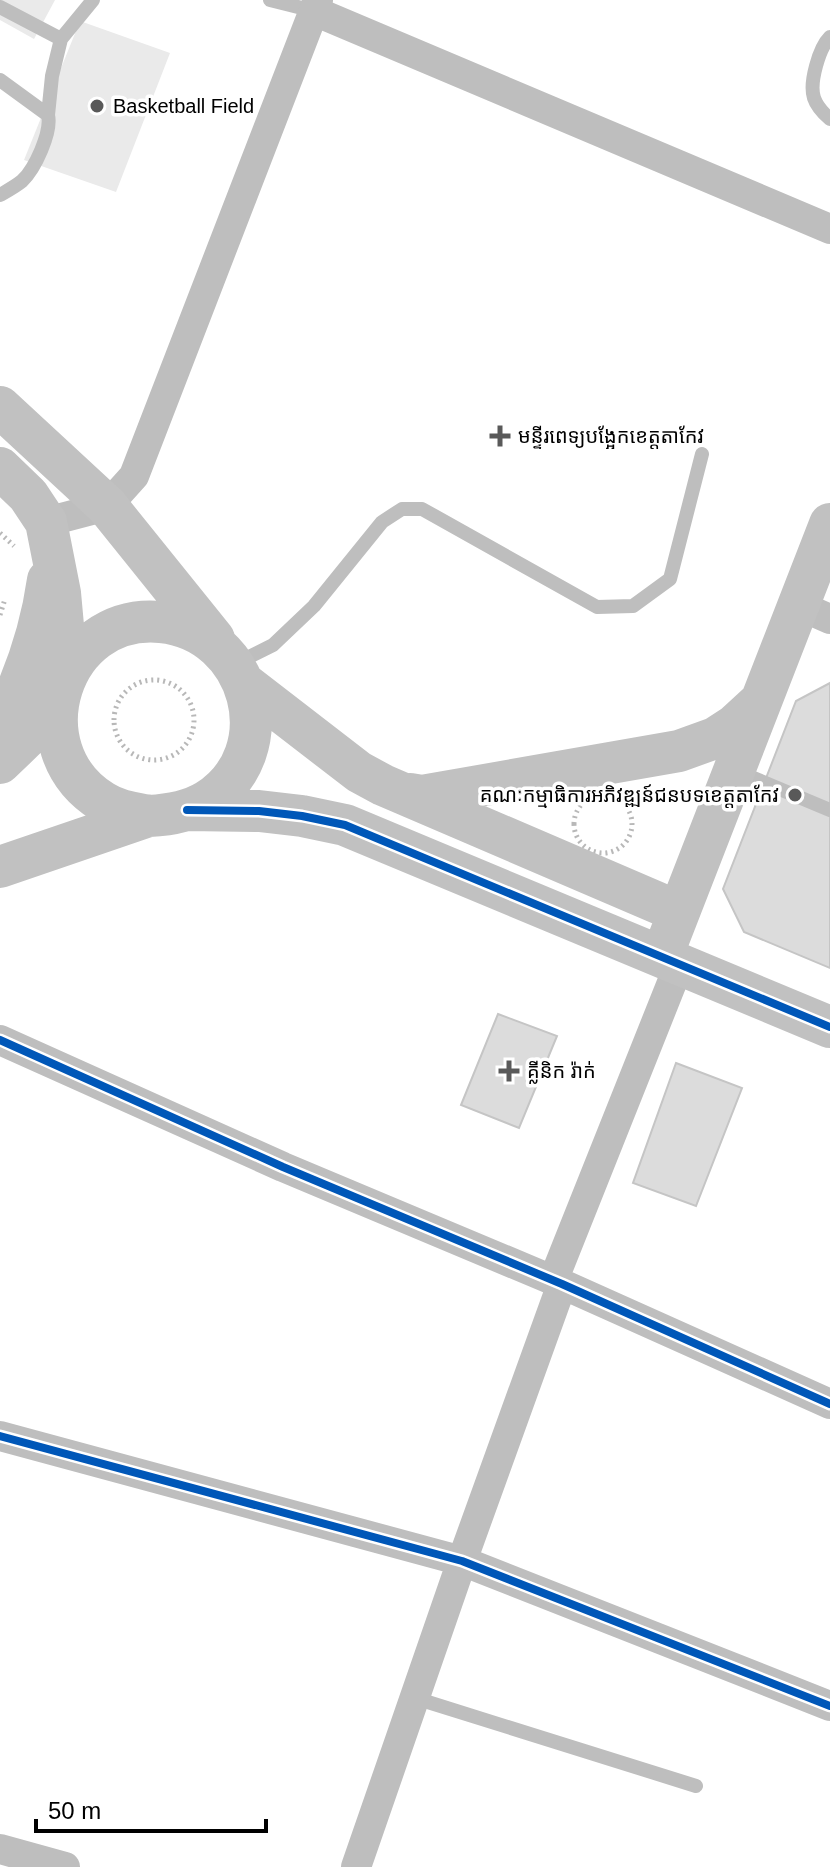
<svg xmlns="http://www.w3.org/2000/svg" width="830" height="1867" viewBox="0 0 830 1867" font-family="Helvetica,'Noto Sans Khmer',sans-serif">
  <rect width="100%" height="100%" fill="#fff"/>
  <path fill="#eaeaea" d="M0,0H55L34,39L0,20Z
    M80,21L170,53L116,192L24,160Z"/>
  <path fill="#dcdcdc" stroke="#c5c5c5" stroke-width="2" d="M830,683V968L744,932L723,889L796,701Z
    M498,1014L557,1036L519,1128L461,1105Z
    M676,1063L742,1088L696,1206L633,1183Z"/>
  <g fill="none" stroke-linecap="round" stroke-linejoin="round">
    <path stroke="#b8b8b8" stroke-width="5" stroke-dasharray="2 4" stroke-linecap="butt" d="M0,533L14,546
      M0,615L5,599
      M114 720a40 40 0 1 1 80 0a40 40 0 1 1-80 0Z
      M574 824a29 29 0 1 1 58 0a29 29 0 1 1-58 0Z"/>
    <path stroke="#bebebe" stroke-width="14" d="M270,0L314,11
      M0,7L61,39
      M830,37C819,48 809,83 814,98C817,107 823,113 830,119
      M0,80L48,115L52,76L61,39L93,0
      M0,195C7,191 16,186 22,181C35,169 52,132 48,115
      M237,663L273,645L314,606L382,522L402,509H422L597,607L633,606L670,579L702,454
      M739,772L830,810
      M415,1698L696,1786"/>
    <path stroke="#bebebe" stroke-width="30" d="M314,11L830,229
      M46,522L107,506L134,476L318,0
      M798,605L830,619
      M0,1040L283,1167L562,1284L830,1404
      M553,1281L679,965
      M0,1436L462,1561L830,1706
      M0,1849L65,1867
      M356,1867L462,1561L562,1284"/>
    <path stroke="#c1c1c1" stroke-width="42" d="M0,407L107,506L214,639
      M0,468L28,495L46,522L60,593L64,637V680
      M245,684L359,772L383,785L679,912
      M0,726C23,682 41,630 48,580
      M0,763L28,736L48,710
      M410,794L422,796L679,751L715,738L735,725L760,702
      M187,810L259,811L302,816L345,825L830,1027
      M0,867L149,816C169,815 189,812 207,801C285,752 252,631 161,622C60,612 17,749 103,802C117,811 133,813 149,816
      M669,938L830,524"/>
    <g stroke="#fff" stroke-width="13">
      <path id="cycleway" d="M187,810L259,811L302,816L345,825L830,1027
        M0,1040L283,1167L562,1284L830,1404
        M0,1436L462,1561L830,1706"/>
    </g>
    <use href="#cycleway" stroke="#0057b8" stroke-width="8"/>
  </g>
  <g fill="#595959" stroke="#fff" stroke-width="3">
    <circle cx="97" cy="106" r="8"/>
    <path d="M496 424h8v8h8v8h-8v8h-8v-8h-8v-8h8z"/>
    <circle cx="795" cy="795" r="8"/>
    <path d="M505 1059h8v8h8v8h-8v8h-8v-8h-8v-8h8z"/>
  </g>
  <g text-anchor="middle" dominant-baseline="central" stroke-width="7" stroke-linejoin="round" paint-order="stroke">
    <g font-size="20" fill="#000" stroke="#fff" text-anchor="start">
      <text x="113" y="106">Basketball Field</text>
      <text x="518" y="436">មន្ទីរពេទ្យបង្អែកខេត្តតាកែវ</text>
      <text x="779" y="795" text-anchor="end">គណៈកម្មាធិការអភិវឌ្ឍន៍ជនបទខេត្តតាកែវ</text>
      <text x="527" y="1071">គ្លីនិក រ៉ាក់</text>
    </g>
  </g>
  <path d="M36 1819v12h230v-12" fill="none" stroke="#000000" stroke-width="4"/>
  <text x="48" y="1819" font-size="24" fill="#000000" stroke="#ffffff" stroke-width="6" paint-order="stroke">50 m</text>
</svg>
